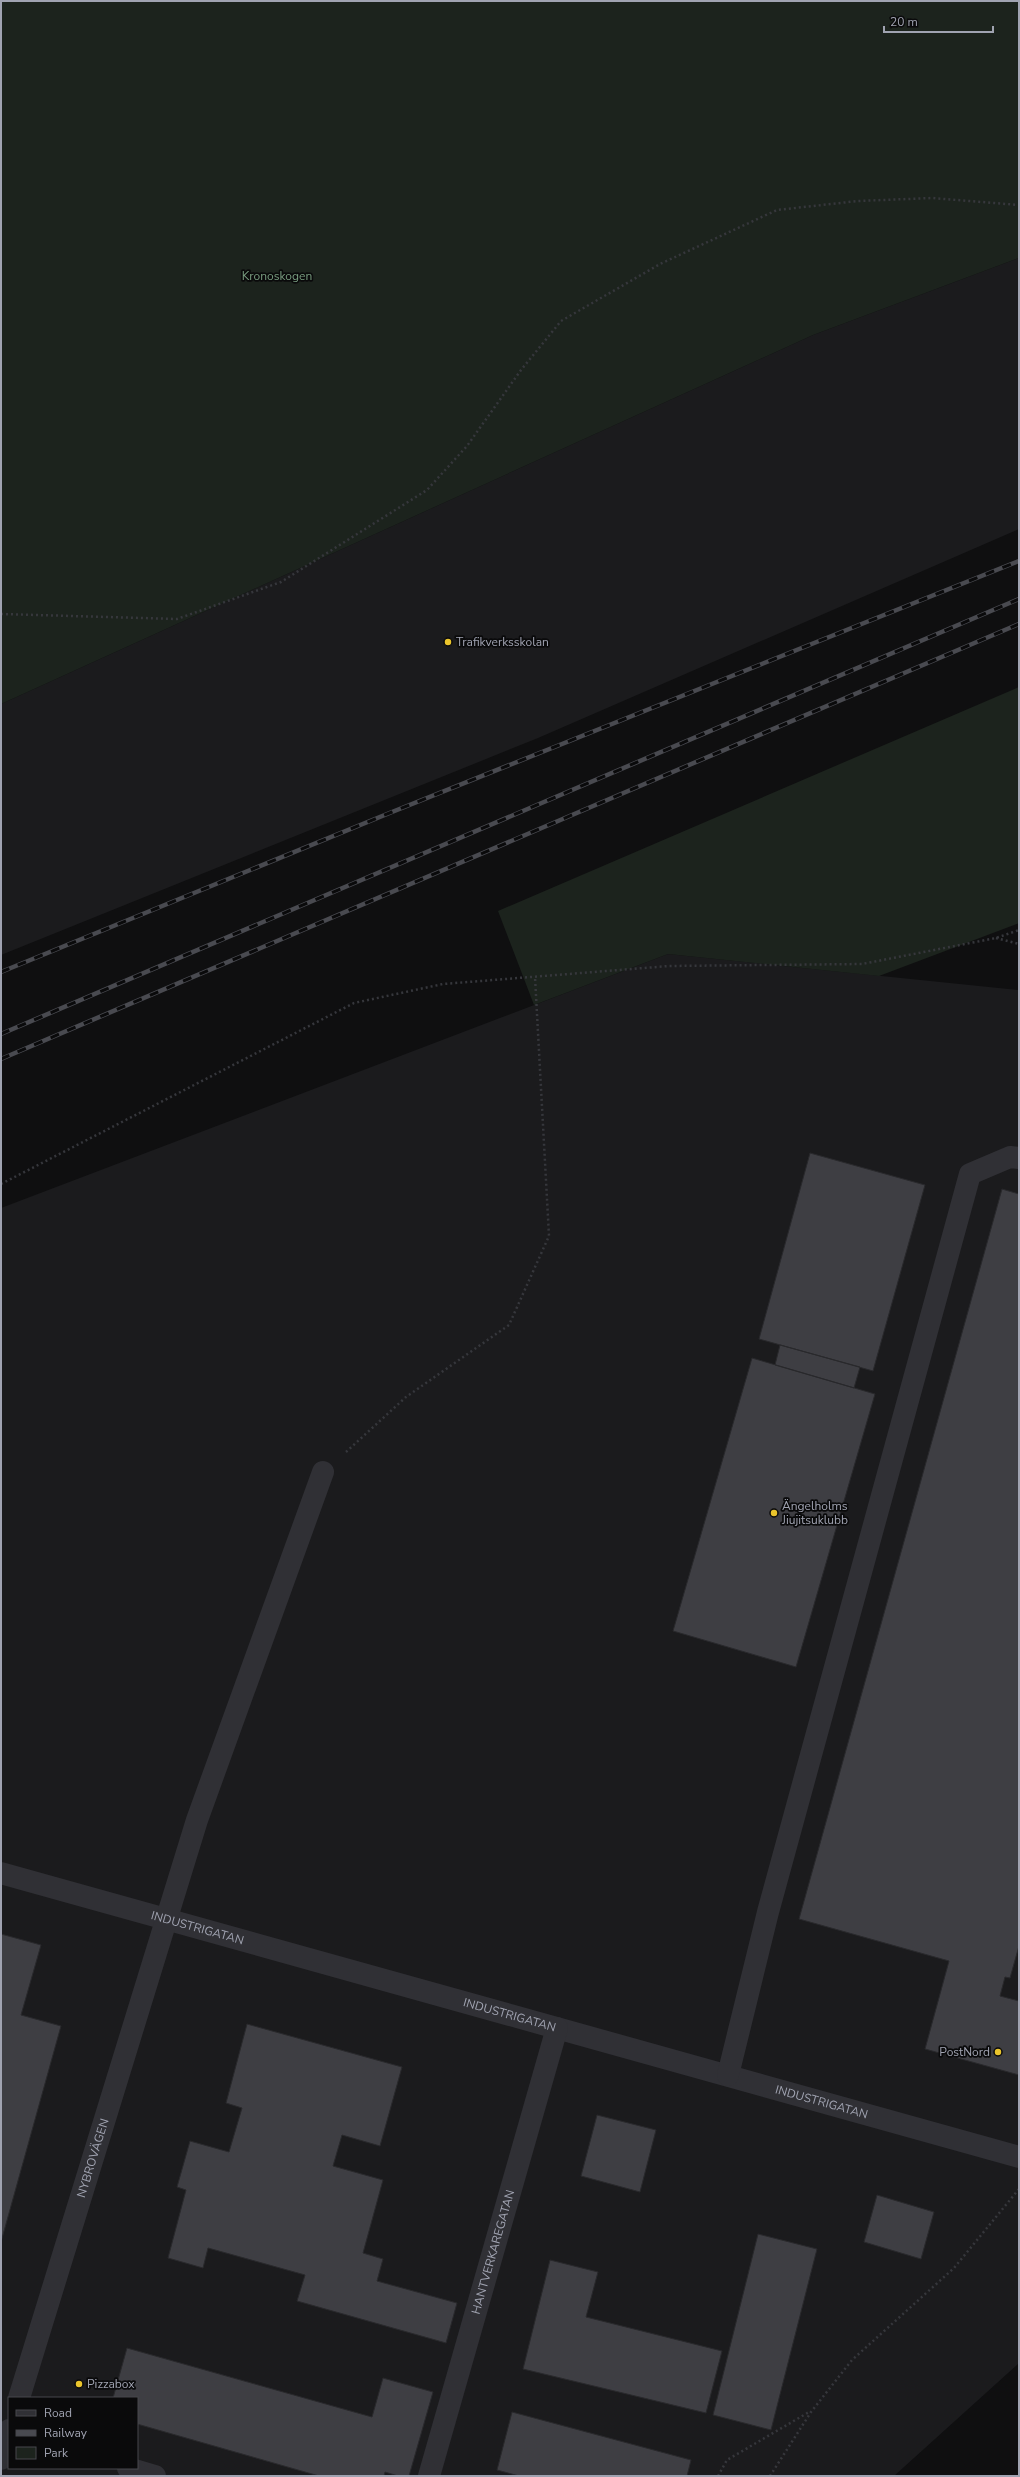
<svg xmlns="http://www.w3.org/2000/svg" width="1020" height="2477" viewBox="0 0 1020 2477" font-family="'Nunito Sans',sans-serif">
  <rect width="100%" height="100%" fill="#0f0f10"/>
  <path fill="#1b1b1d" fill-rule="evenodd" d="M1019,258V529L538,738L1,955V704L813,335Z
    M668,954L1019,990V2363L894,2476H1V1208ZM9,2398H137V2468H9Z"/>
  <path fill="#1c231d" d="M1,1H1019V258L813,335L1,704Z
    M1019,687V923L879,976L668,954L534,1005L498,911Z"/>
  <path fill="#3e3e43" stroke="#29292c" d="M810,1153L925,1185L873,1371L759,1339Z
    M1002,1189L1019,1194V1946L1010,1978L1005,1977L1000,1996L1019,2001V2075L925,2049L949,1961L799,1919Z
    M780,1345L860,1367L854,1388L775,1365Z
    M752,1358L875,1394L796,1667L673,1631Z
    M1,1934L41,1945L21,2015L61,2026L1,2242Z
    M247,2024L402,2067L380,2146L342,2135L333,2166L383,2180L363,2253L383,2259L377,2281L457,2303L446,2343L297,2301L305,2275L208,2248L203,2268L168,2258L186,2190L177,2187L190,2141L229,2152L242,2108L226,2103Z
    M597,2115L656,2130L640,2192L581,2176Z
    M877,2195L934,2212L921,2259L864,2242Z
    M758,2234L817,2249L771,2430L713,2415Z
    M550,2260L598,2272L586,2317L722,2351L706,2413L523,2369Z
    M127,2348L372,2417L383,2378L433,2392L409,2476H398L385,2472L384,2476H319L137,2424V2398H113Z
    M512,2412L691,2460L687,2476H519L497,2470Z"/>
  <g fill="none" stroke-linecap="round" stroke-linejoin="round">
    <path stroke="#36373c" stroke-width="2.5" stroke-dasharray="2 3" stroke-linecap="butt" d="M1,614L177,619L281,582L427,490L467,446L521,370L561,321L660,264L777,210L858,201L932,198L1019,205
      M996,938L1019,944
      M1,1184L354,1003L443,984L669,966L862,964L996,938L1019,930
      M346,1452L406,1397L509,1325L549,1236L535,977
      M718,2476L727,2460L809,2412
      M770,2476L811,2412L852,2360L954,2268L1019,2189"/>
    <g stroke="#303035" stroke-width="22">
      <path id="s1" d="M1,1873L1019,2157"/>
      <path d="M728,2075L768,1912L970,1174L1010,1157L1019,1158"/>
      <path id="s2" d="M19,2398L197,1820L323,1472"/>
      <path d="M1,2459L9,2430"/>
      <path d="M128,2468L155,2476"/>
      <path id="s3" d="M429,2476L557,2028"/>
    </g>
    <g stroke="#494a50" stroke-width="4.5">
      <path id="rail" d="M1,972L392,812L1019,561
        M1,1034L1019,599
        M1,1059L1019,624"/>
    </g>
    <use href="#rail" stroke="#0a0a0b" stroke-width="3" stroke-dasharray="9" stroke-linecap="butt"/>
  </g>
  <g fill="#ebc52c" stroke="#0a0a0b" stroke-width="1.5">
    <circle cx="448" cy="642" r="4"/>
    <circle cx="774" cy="1513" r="4"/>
    <circle cx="998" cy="2052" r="4"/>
    <circle cx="79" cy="2384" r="4"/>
  </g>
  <g text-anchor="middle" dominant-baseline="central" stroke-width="3.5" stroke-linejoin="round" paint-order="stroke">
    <g font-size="12" fill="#789c7f" stroke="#0a0a0b">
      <text x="277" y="276">Kronoskogen</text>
    </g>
    <g font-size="12" fill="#a0a3b1" stroke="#0a0a0b" text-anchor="start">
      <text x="456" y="642">Trafikverksskolan</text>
      <text x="782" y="1506">Ängelholms<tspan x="782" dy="14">Jiujitsuklubb</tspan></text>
      <text x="990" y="2052" text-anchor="end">PostNord</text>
      <text x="87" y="2384">Pizzabox</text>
    </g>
    <g font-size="12" fill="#a0a3b1" stroke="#0a0a0b">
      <text stroke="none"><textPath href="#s1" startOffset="204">INDUSTRIGATAN</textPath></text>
      <text stroke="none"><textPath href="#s1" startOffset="528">INDUSTRIGATAN</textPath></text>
      <text stroke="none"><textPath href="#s1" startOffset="852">INDUSTRIGATAN</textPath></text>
      <text stroke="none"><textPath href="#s2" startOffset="251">NYBROVÄGEN</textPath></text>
      <text stroke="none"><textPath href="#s3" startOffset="233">HANTVERKAREGATAN</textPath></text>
    </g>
  </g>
  <rect width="1020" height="2477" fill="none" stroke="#a0a3b1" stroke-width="4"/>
  <rect x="8" y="2397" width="130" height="72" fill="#0a0a0b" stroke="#46474d"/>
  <rect x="16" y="2410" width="20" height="6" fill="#303035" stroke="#46474d"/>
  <text x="44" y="2417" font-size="12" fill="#a0a3b1">Road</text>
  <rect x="16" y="2430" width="20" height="6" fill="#494a50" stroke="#46474d"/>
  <text x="44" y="2437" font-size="12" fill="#a0a3b1">Railway</text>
  <rect x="16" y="2447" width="20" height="12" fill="#1c231d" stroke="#46474d"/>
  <text x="44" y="2457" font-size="12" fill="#a0a3b1">Park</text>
  <path d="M884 26v6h109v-6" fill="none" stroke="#a0a3b1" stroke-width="2"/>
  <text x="890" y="26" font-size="12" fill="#a0a3b1" stroke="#0a0a0b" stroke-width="3" paint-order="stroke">20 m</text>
</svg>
